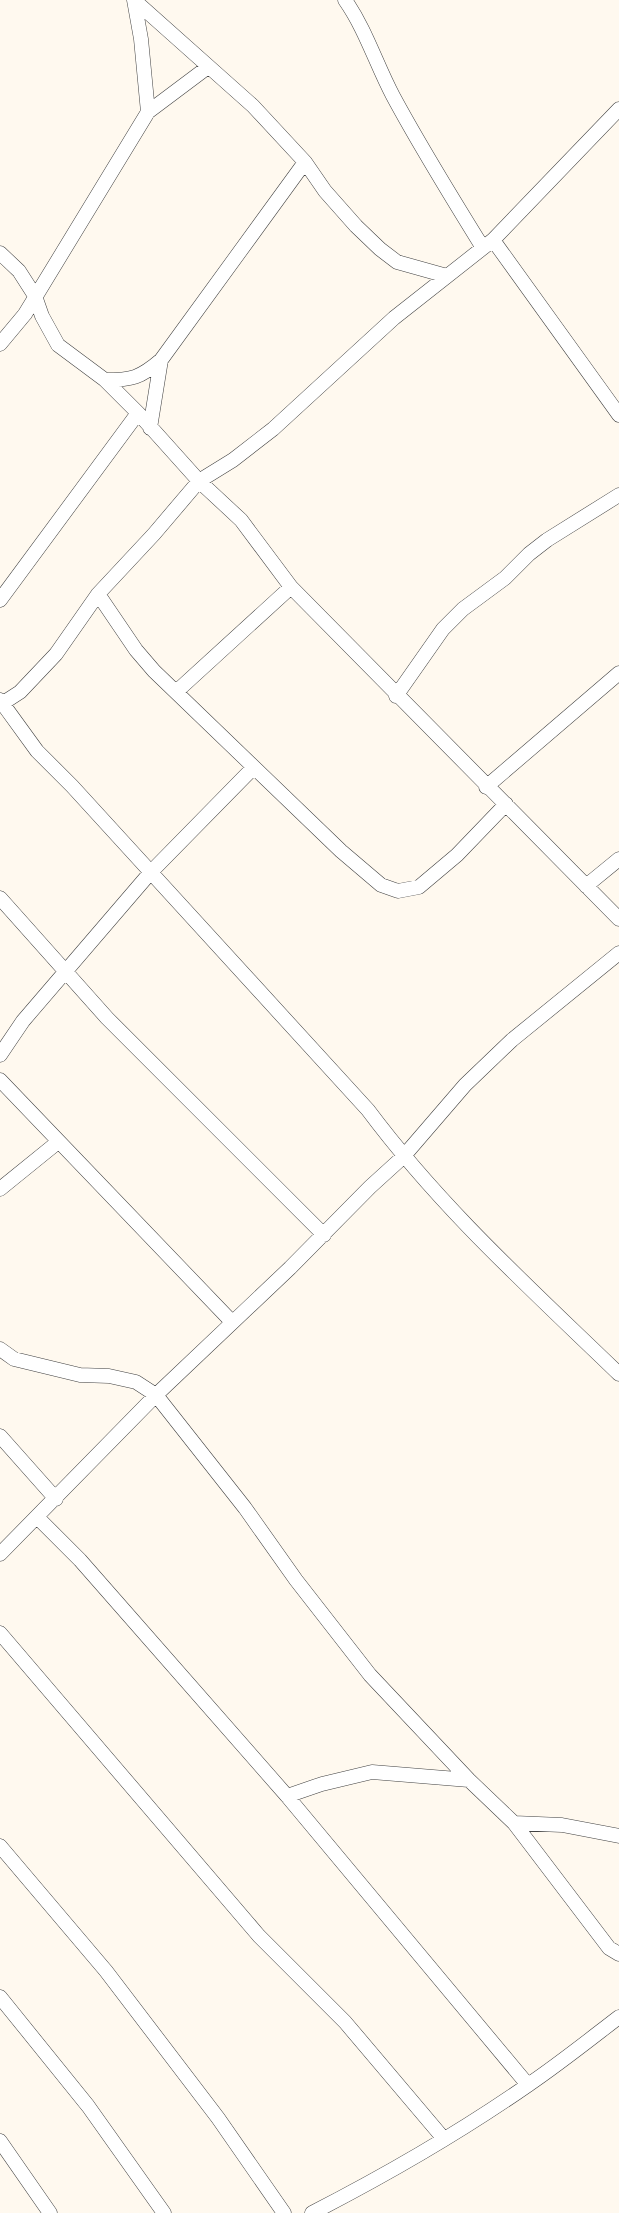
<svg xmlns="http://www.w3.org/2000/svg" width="619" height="2213" viewBox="0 0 619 2213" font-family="Georgia,serif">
  <rect width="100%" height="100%" fill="#fff9ef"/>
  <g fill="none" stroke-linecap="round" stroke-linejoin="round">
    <g stroke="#414141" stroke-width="15">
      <path id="minor" d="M134,0L253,106L305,162L325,191L356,226L380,249L397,262L447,276
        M345,0C366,30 376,64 393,96C421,148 452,198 483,248
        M148,112L208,67
        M493,240L619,415
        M0,253L19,271L35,296L42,316L58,345L105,380L138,413L199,481L241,520L291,587L619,919
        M0,344L25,314L148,112L141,39L134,0
        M105,380C132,380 140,378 161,360L305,162
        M150,428L161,360
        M98,594L136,650L154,671L341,851L381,885L398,891L419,887L457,855L506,804
        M0,600L138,413
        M176,692L291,587
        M396,696L443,629L463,609L505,578L529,554L547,540L619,495
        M0,700L37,751L72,786L368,1110C442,1209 530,1288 619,1374
        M0,705L20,692L56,654L98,594L154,534L199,481L233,460L273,429L394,318L493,240L619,109
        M486,787L619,673
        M586,886L619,859
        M0,898L107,1018L324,1235
        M0,1055L23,1021L150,873L253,768
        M0,1080L232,1322
        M0,1189L58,1142
        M0,1349L14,1359L80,1375L109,1376L136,1382L156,1395L245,1508L296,1580L370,1675L469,1780L514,1823L609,1948L619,1954
        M0,1436L56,1499
        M37,1517L80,1560L287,1796L528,2085
        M0,1554L156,1395L290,1268L370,1187L403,1157L465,1085L512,1040L619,953
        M0,1633L259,1936L345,2022L444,2139
        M287,1796L322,1784L372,1772L469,1780
        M514,1823L562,1825L619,1836
        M0,1846L106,1971L218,2118L284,2213
        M0,1997L88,2106L164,2213
        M0,2141L50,2213
        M312,2213C386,2175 459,2133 528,2085C559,2064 589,2040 619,2017"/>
    </g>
    <use href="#minor" stroke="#fff" stroke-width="14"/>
  </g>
</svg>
